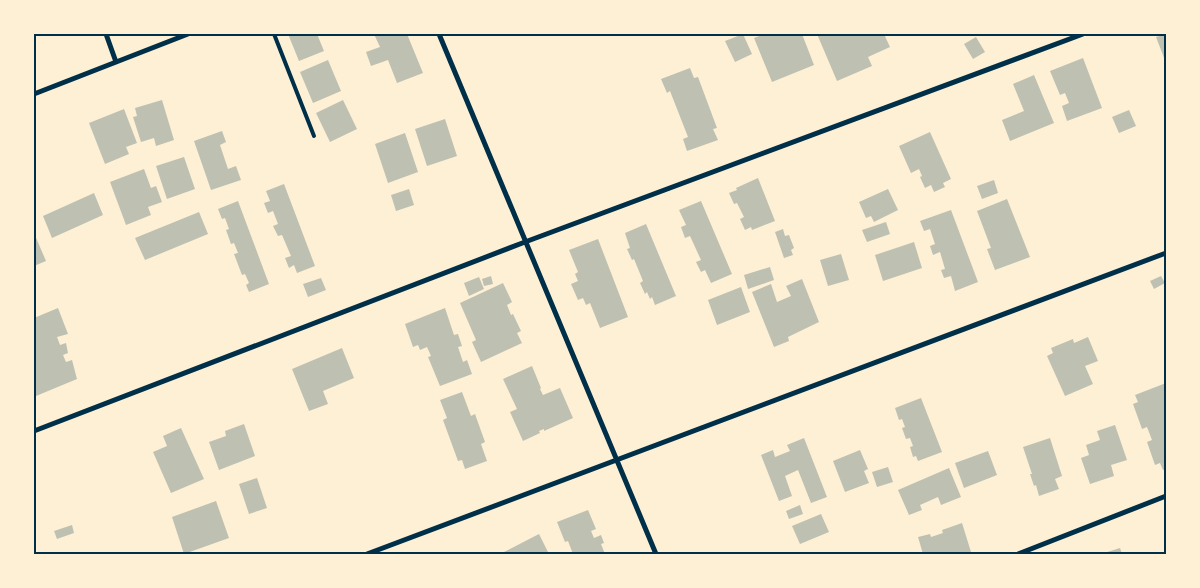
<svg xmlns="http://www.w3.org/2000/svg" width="1200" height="588" viewBox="0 0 1200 588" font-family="Inter,sans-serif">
  <rect width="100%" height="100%" fill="#fdf0d5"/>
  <path fill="#bec0b2" d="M288,34H317L324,51L299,61Z
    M374,34H407L423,73L397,83L388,60L371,66L366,52L380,47Z
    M743,34L752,54L735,62L725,41Z
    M765,34H802L814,65L772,82L754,38Z
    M817,34H884L890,47L868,57L872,66L837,81Z
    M1166,34V63L1156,37Z
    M976,37L985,52L973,59L964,44Z
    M1083,58L1102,108L1067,121L1062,106L1069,103L1065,93L1060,95L1050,71Z
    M328,60L341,91L313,103L300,72Z
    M690,68L694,78L698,77L717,128L713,129L718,140L687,151L683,139L688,137L670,91L667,93L661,79Z
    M1034,75L1054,123L1010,141L1002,120L1024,111L1013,84Z
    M162,100L174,140L156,146L154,138L141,142L133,117L137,116L135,108Z
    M343,100L357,129L330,142L316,113Z
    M124,109L137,143L126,147L129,154L105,164L89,123Z
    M1129,110L1136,126L1119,133L1112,117Z
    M445,119L457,156L427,166L415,129Z
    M222,131L226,142L220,145L228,169L236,166L241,180L211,190L194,141Z
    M930,132L951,179L943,183L945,187L934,192L931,185L925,188L920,177L922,176L919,169L911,173L899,146Z
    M405,133L418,172L388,183L375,144Z
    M184,157L195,189L167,199L156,166Z
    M144,169L151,188L156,186L162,202L148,207L151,215L126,225L110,182Z
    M758,178L775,221L752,230L751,227L745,230L740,219L744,217L737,203L734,204L729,193L737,190L736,188Z
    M994,180L998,193L982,199L977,186Z
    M284,184L315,266L297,273L294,265L289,268L285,258L291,256L282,235L278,236L273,226L278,224L273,211L268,213L264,203L270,201L266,191Z
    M409,189L414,205L396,211L391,195Z
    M888,189L898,210L874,222L871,216L866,218L859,202Z
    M94,193L103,215L52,238L43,216Z
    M1007,199L1030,257L995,270L987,249L991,248L977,211Z
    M238,201L269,284L249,292L246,285L249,283L245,274L242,275L234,254L238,253L234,243L231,244L226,230L229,229L225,218L222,219L218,209Z
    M701,201L732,274L711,283L705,270L701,272L696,262L701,260L690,236L685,238L681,227L686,225L679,210Z
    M951,210L978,282L955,291L951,276L944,278L941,270L945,269L940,252L933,255L930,246L935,244L930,229L924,231L920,221Z
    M199,212L208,234L145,260L135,238Z
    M886,222L890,234L867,242L862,230Z
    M646,224L676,296L655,305L652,297L650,299L647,292L645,294L640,283L643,281L634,259L632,260L627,249L630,248L625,233Z
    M783,229L785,236L789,235L794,248L791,250L793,255L784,258L775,232Z
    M34,233L46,261L34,266Z
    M598,239L628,317L600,328L590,303L586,305L583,298L578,300L571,284L578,281L575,274L578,272L569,250Z
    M914,242L922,268L883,281L875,255Z
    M841,254L849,280L828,286L820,260Z
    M770,267L774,280L748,289L744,275Z
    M491,276L493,284L484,286L482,279Z
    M1161,276L1165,283L1154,289L1150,281Z
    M479,277L484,289L469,296L464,283Z
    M321,278L326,290L308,297L303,284Z
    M802,279L819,322L788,337L789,341L774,347L752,292L771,284L777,302L791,296L786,286Z
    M503,283L512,302L507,305L511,315L513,314L521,331L517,333L522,343L481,362L472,342L476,340L460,303Z
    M741,287L750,312L717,325L708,300Z
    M58,308L68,334L57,337L60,345L66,343L68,353L63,355L66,362L72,360L77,379L36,396L34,389V318Z
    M445,308L454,335L458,334L462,346L458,347L463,362L467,360L472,374L440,386L428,357L431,356L427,347L420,350L418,345L413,347L405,324Z
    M1088,337L1098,361L1085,366L1093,384L1065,396L1047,356L1053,353L1051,348L1073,339L1074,343Z
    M342,348L354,378L323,391L328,404L309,411L292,369Z
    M532,366L541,388L540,389L543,395L560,388L573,418L544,431V429L539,431L540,433L523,441L510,412L517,409L503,379Z
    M1166,383V469L1163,470L1160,463L1155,465L1147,442L1152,440L1147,427L1142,429L1133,404L1138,402L1135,395Z
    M462,392L471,416L475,414L485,442L481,444L487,461L465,469L462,460L458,461L443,420L447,418L440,400Z
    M921,398L942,452L918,461L916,456L913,457L910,447L913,446L910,438L906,439L902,428L905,427L902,419L899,420L895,408Z
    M244,424L255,456L219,470L209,442L226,436L225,431Z
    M1115,425L1127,460L1111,465L1114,476L1090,484L1081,458L1089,455L1086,445L1100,440L1097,431Z
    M181,428L204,479L171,493L153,452L167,446L163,436Z
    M804,438L827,497L811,503L798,470L785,476L792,496L779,501L761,455L773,450L775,457L790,451L787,445Z
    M1050,438L1062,476L1055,479L1059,489L1039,496L1036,485L1034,486L1030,474H1032L1023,447Z
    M860,450L868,469L864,471L869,483L845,492L833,461Z
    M988,451L997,475L964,488L955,463Z
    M888,467L893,482L877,487L872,472Z
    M949,468L961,497L941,505L938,497L920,505L922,510L909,515L898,490Z
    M257,478L267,508L249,514L239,484Z
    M216,501L229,538L184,554L172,517Z
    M800,505L803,514L789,519L786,511Z
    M588,510L596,529L591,531L594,538L601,535L604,543L601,544L605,554H573L568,541L565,542L557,522Z
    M821,514L829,532L800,544L792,526Z
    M962,523L971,552L961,554H923L918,537L930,534L931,537L943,533L942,530Z
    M72,525L74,533L57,539L54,531Z
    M539,534L549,554H503L502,553Z
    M1120,548L1122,554H1101Z"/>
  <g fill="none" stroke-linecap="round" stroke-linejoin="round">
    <path stroke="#003049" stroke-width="4" d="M274,34L314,136"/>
    <path stroke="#003049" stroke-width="5" d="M106,34L116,62
      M439,34L656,554
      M34,94L188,34
      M34,431L525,242L1083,34
      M367,554L1166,253
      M1018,554L1166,496"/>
  </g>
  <rect width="1200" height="588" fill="none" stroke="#fdf0d5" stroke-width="70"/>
  <rect x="35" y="35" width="1130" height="518" fill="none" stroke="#003049" stroke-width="2"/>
</svg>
